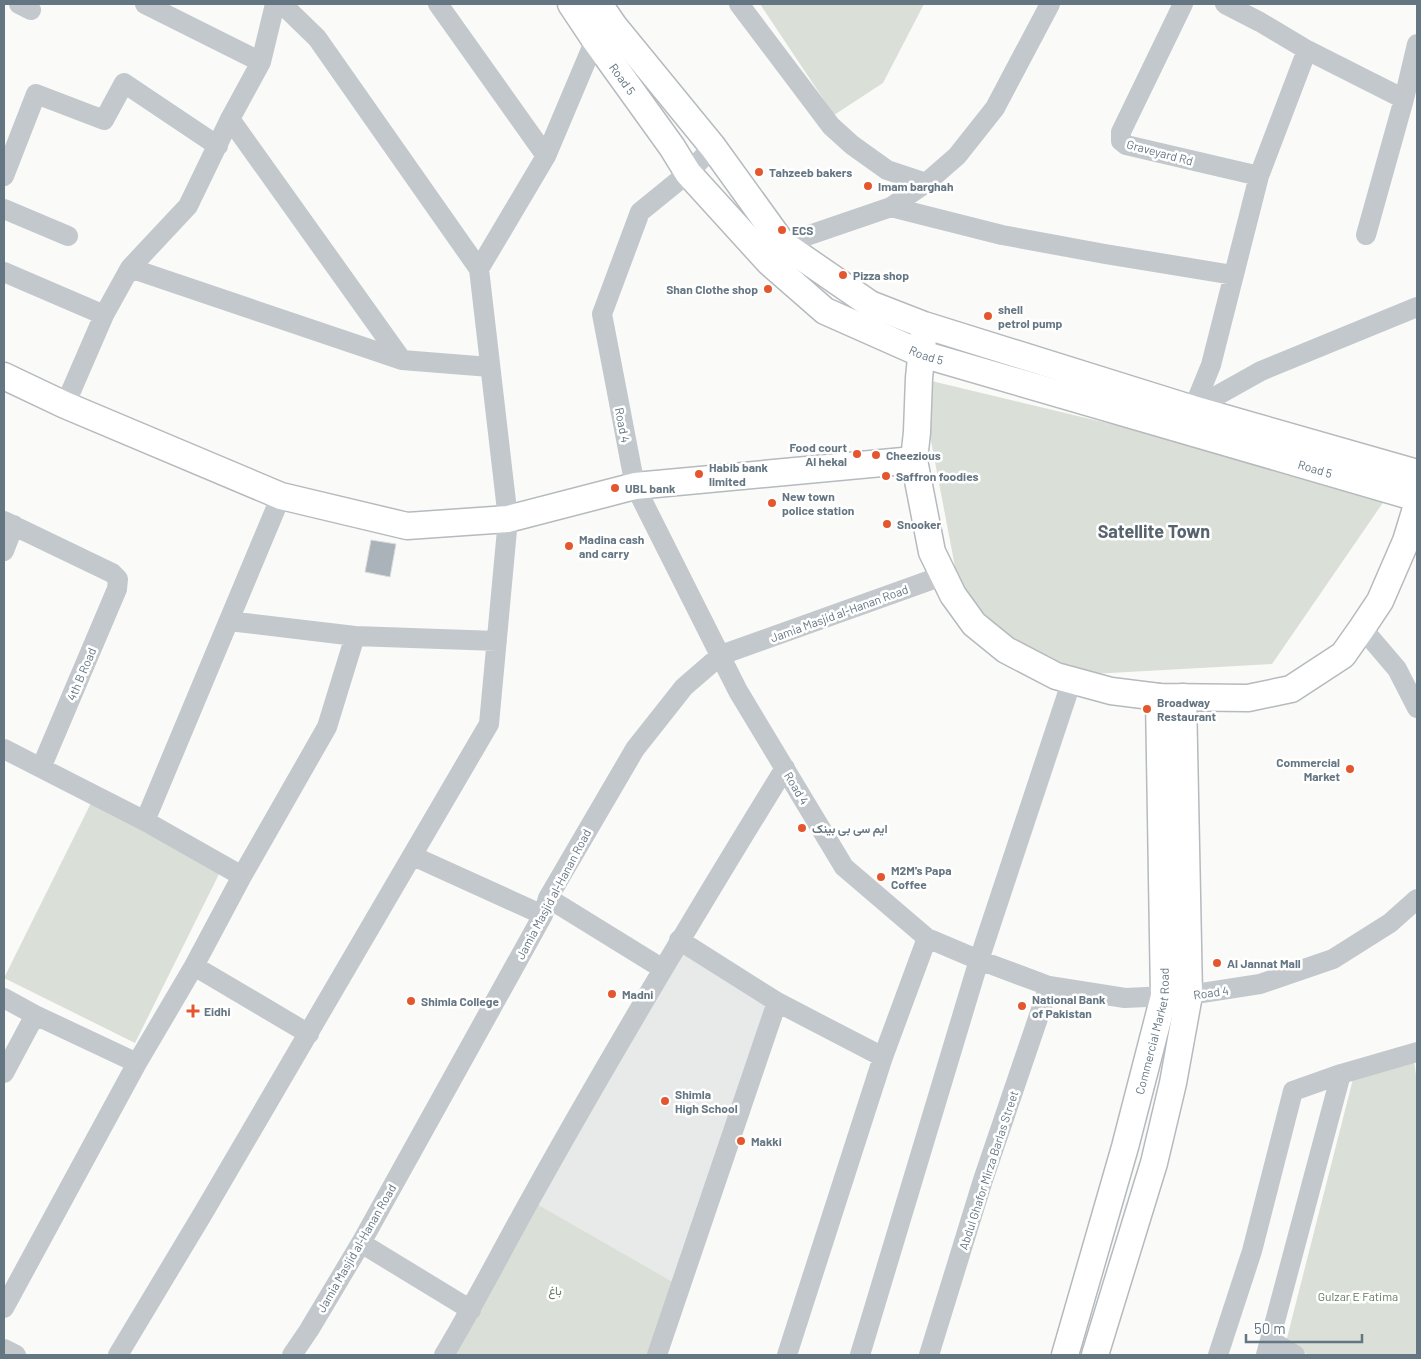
<svg xmlns="http://www.w3.org/2000/svg" width="1421" height="1359" viewBox="0 0 1421 1359" font-family="Barlow,Vazirmatn,sans-serif">
  <rect width="100%" height="100%" fill="#fafaf8"/>
  <path fill="#e8e9e9" d="M679,940L777,1002L680,1286L530,1200Z"/>
  <path fill="#dadfd7" d="M760,4H924L883,83L834,115Z
    M919,378L1391,491L1272,664L1056,676L960,593Z
    M92,801L221,870L135,1043L4,978Z
    M1414,1061L1417,1082V1355H1309L1286,1342L1353,1079Z
    M530,1200L680,1286L657,1355H455Z"/>
  <path fill="#aab3b9" stroke="#dcdcda" d="M371,540L396,544L390,577L365,572Z"/>
  <g fill="none" stroke-linecap="round" stroke-linejoin="round">
    <g stroke="#b5babe" stroke-width="29">
      <g id="major">
        <path id="s1" d="M571,4L595,40L672,147L688,173L769,262L825,311L922,354L1417,498"/>
        <path d="M599,4L614,26L713,147L783,244L870,304L924,325L1193,409L1417,473"/>
        <path d="M923,338L919,378L917,432L914,460L932,552L953,595L974,624L1006,650L1056,676L1111,691L1159,697L1248,698L1291,689L1343,655L1362,628L1380,601L1406,541L1417,505"/>
        <path d="M4,376L65,405L281,496L407,526L508,519L635,486L914,460"/>
        <path id="s2" d="M1065,1355L1125,1147L1164,996L1159,697"/>
        <path d="M1095,1355L1154,1163L1173,1083L1189,995L1183,697"/>
      </g>
    </g>
    <path stroke="#c3c8cc" stroke-width="20" d="M19,4L31,10
      M145,4L261,62
      M282,4L317,38L479,269
      M438,4L546,156
      M739,4L831,126L852,145L887,170L926,183
      M1183,4L1121,132V141L1126,145L1259,176
      M1225,4L1260,22L1307,50L1404,99
      M230,119L402,360
      M713,147L688,173L640,212L602,314L635,486L738,691L844,867L927,938L979,960L1049,986L1125,998L1189,995L1260,984L1333,959L1390,923L1417,899
      M4,176L36,94L104,120L124,83L218,146
      M891,207L1002,235L1105,254L1233,275
      M4,209L68,236
      M1366,235L1404,99L1417,44
      M783,244L891,207L926,183L957,156L995,108L1050,4
      M130,268L402,360L490,367
      M4,272L104,315
      M65,405L104,315L130,268L188,206L230,119L261,62L275,4
      M1193,409L1211,365L1259,176L1307,50
      M1193,409L1261,371L1417,307
      M4,521L112,573L118,579L117,589L41,768
      M4,551L14,525
      M229,621L355,636L497,641
      M1362,628L1397,669L1417,708
      M4,749L145,821L242,876
      M145,821L281,496
      M413,856L543,915
      M548,898L663,969
      M679,940L777,1002L883,1057
      M194,966L309,1034
      M4,998L35,1015L137,1063
      M4,1073L35,1015
      M361,1243L471,1310
      M4,1308L137,1063L194,966L242,876L327,727L355,636
      M1270,1340L1295,1355
      M4,1349L16,1355
      M118,1355L205,1210L489,724L508,519L479,269L546,156L595,40L605,33
      M292,1355L309,1330L361,1243L543,915L548,898L635,749L684,687L721,655L942,576
      M444,1355C474,1305 501,1252 530,1200C611,1054 697,911 785,768
      M657,1355L777,1002
      M787,1355L883,1057L927,938
      M860,1355L979,960L1072,680
      M929,1355L983,1180L1049,986
      M1218,1355L1252,1251L1293,1091L1341,1074L1417,1052
      M1266,1355L1341,1074"/>
    <use href="#major" stroke="#fff" stroke-width="26"/>
  </g>
  <g fill="#e4572e" stroke="#fff" stroke-width="2">
    <circle cx="759" cy="172" r="5"/>
    <circle cx="868" cy="186" r="5"/>
    <circle cx="782" cy="230" r="5"/>
    <circle cx="843" cy="275" r="5"/>
    <circle cx="768" cy="289" r="5"/>
    <circle cx="988" cy="316" r="5"/>
    <circle cx="857" cy="454" r="5"/>
    <circle cx="876" cy="455" r="5"/>
    <circle cx="699" cy="474" r="5"/>
    <circle cx="886" cy="476" r="5"/>
    <circle cx="615" cy="488" r="5"/>
    <circle cx="772" cy="503" r="5"/>
    <circle cx="887" cy="524" r="5"/>
    <circle cx="569" cy="546" r="5"/>
    <circle cx="1147" cy="709" r="5"/>
    <circle cx="1350" cy="769" r="5"/>
    <circle cx="802" cy="828" r="5"/>
    <circle cx="881" cy="877" r="5"/>
    <circle cx="1217" cy="963" r="5"/>
    <circle cx="612" cy="994" r="5"/>
    <circle cx="411" cy="1001" r="5"/>
    <circle cx="1022" cy="1006" r="5"/>
    <path d="M190.5 1003.5h5v5h5v5h-5v5h-5v-5h-5v-5h5z"/>
    <circle cx="665" cy="1101" r="5"/>
    <circle cx="741" cy="1141" r="5"/>
  </g>
  <g text-anchor="middle" dominant-baseline="central" stroke-width="5" stroke-linejoin="round" paint-order="stroke">
    <g font-size="12" fill="#657683" stroke="#fff">
      <text stroke="none"><textPath href="#s1" startOffset="91">Road 5</textPath></text>
      <text transform="translate(1160 152) rotate(15)">Graveyard Rd</text>
      <text stroke="none"><textPath href="#s1" startOffset="511">Road 5</textPath></text>
      <text transform="translate(623 425) rotate(79)">Road 4</text>
      <text stroke="none"><textPath href="#s1" startOffset="916">Road 5</textPath></text>
      <text transform="translate(839 613) rotate(-20)">Jamia Masjid al-Hanan Road</text>
      <text transform="translate(81 674) rotate(-67)">4th B Road</text>
      <text transform="translate(797 788) rotate(59)">Road 4</text>
      <text transform="translate(553 894) rotate(-62)">Jamia Masjid al-Hanan Road</text>
      <text transform="translate(1211 992) rotate(-8)">Road 4</text>
      <text stroke="none"><textPath href="#s2" startOffset="336">Commercial Market Road</textPath></text>
      <text transform="translate(988 1170) rotate(-72)">Abdul Ghafor Mirza Barlas Street</text>
      <text transform="translate(356 1248) rotate(-60)">Jamia Masjid al-Hanan Road</text>
    </g>
    <g font-size="12" font-weight="bold" fill="#657683" stroke="#fff" text-anchor="start">
      <text x="769" y="172">Tahzeeb bakers</text>
      <text x="878" y="186">Imam barghah</text>
      <text x="792" y="230">ECS</text>
      <text x="853" y="275">Pizza shop</text>
      <text x="758" y="289" text-anchor="end">Shan Clothe shop</text>
      <text x="998" y="309">shell<tspan x="998" dy="14">petrol pump</tspan></text>
      <text x="847" y="447" text-anchor="end">Food court<tspan x="847" dy="14">Al hekal</tspan></text>
      <text x="886" y="455">Cheezious</text>
      <text x="709" y="467">Habib bank<tspan x="709" dy="14">limited</tspan></text>
      <text x="896" y="476">Saffron foodies</text>
      <text x="625" y="488">UBL bank</text>
      <text x="782" y="496">New town<tspan x="782" dy="14">police station</tspan></text>
      <text x="897" y="524">Snooker</text>
      <text x="579" y="539">Madina cash<tspan x="579" dy="14">and carry</tspan></text>
      <text x="1157" y="702">Broadway<tspan x="1157" dy="14">Restaurant</tspan></text>
      <text x="1340" y="762" text-anchor="end">Commercial<tspan x="1340" dy="14">Market</tspan></text>
      <text x="812" y="828">ایم سی بی بینک</text>
      <text x="891" y="870">M2M's Papa<tspan x="891" dy="14">Coffee</tspan></text>
      <text x="1227" y="963">Al Jannat Mall</text>
      <text x="622" y="994">Madni</text>
      <text x="1032" y="999">National Bank<tspan x="1032" dy="14">of Pakistan</tspan></text>
      <text x="421" y="1001">Shimla College</text>
      <text x="204" y="1011">Eidhi</text>
      <text x="675" y="1094">Shimla<tspan x="675" dy="14">High School</tspan></text>
      <text x="751" y="1141">Makki</text>
    </g>
    <g font-size="12" fill="#687a64" stroke="#fff">
      <text x="555" y="1290">باغ</text>
      <text x="1358" y="1296">Gulzar E Fatima</text>
    </g>
    <g font-size="18" font-weight="bold" fill="#57646e" stroke="#fff">
      <text x="1154" y="531">Satellite Town</text>
    </g>
  </g>
  <rect width="1421" height="1359" fill="none" stroke="#657683" stroke-width="10"/>
  <path d="M1246 1334v8h116v-8" fill="none" stroke="#657683" stroke-width="2.5"/>
  <text x="1254" y="1334" font-size="15" fill="#657683" stroke="#ffffff" stroke-width="4" paint-order="stroke">50 m</text>
</svg>
